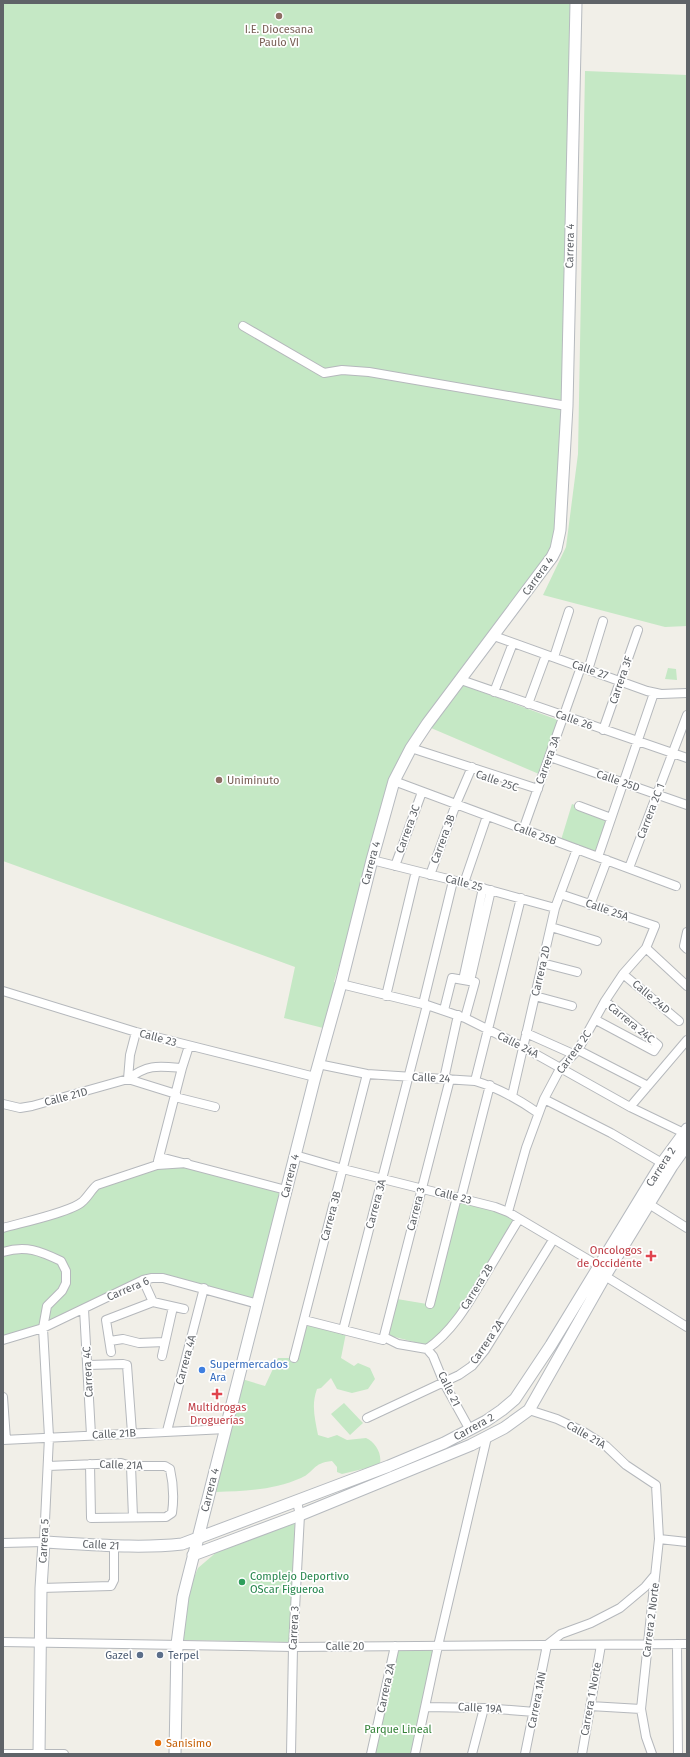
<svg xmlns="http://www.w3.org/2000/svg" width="690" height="1757" viewBox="0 0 690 1757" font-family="'Fira Sans',sans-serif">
  <rect width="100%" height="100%" fill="#f1efe8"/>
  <path fill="#c5e8c5" d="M3,3H576L567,406L552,557L411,748L372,860L334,982L339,984L327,1029L284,1018L295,967L3,861Z
    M585,71L687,75V626L665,627L543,595L566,547L578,454Z
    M668,668L676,669L677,680L665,679Z
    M463,685L558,720L539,774L431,728Z
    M572,804L609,819L597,853L561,840Z
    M187,1163L286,1190L258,1304L152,1278L84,1309L3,1340V1228L62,1212L89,1192L157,1165Z
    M460,1201L499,1211L514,1219L458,1312L441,1334L426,1345L387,1335L397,1299L433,1305Z
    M306,1322L346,1333L341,1358L354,1366L358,1363L370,1368L375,1379L368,1389L352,1393L337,1389L331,1378L321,1388L317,1389C311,1405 315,1419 318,1435L328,1438L337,1435L347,1440L366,1438C375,1442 382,1453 380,1463L375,1466L342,1474L337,1472V1467L332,1461C312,1463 315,1472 301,1478C274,1490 245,1491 216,1492L242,1379L265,1386L278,1358H296Z
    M344,1403L363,1423L350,1435L331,1414Z
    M295,1521L290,1642L182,1640L186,1596L198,1568L219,1550Z
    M395,1646H438L415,1754H371Z"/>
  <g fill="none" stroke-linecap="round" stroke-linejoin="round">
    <g stroke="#b5b8bc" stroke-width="10">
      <path id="minor" d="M243,326L324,373L342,370L369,372L567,406
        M494,636L647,691L661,694L687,693
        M554,657L569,611
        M588,670L603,621
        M461,680L687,758
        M494,692L513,643
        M528,704L546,655
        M603,730L638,630
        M411,748L538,789
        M550,757L687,805
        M394,781L676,886
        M579,806L611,818
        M523,830L581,667
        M598,857L654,693
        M372,860L464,883L555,908
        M395,866L422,792
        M629,868L687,715
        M430,875L456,804L472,767
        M464,883L487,816
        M590,905L607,860
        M551,927L597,941
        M687,932L684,946L687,949
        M646,948L687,986
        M542,963L577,972
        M623,974L679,1021
        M463,980L483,888
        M470,981L491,890
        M341,984L427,1005L465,1018L523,1047L630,1107L684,1133
        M3,991L136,1032L315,1077
        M386,996L416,871
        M535,996L572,1006
        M423,1004L453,881
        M444,1010L452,978L475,982L465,1018
        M596,1020L654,1051L658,1045L605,1001
        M526,1033L573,1054
        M578,1050L648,1086
        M318,1064L367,1074L475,1081C499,1088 518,1099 538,1113
        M128,1079L176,1094
        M128,1079L130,1055L136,1032
        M444,1079L458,1015
        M475,1081L521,898
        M512,1096L555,908L577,849
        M175,1097L215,1107
        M544,1099L611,1133L662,1163
        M3,1104L20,1108L32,1106L128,1079C148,1064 158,1066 182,1068
        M630,1107L687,1040
        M295,1155L343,1169L495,1207L508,1212L599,1266
        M160,1157L286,1190
        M158,1161L182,1068L189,1046
        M461,1198L490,1085
        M649,1204L687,1228
        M508,1212L526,1148L544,1099L561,1067L578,1050L605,1001L623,974L646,948L655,926L560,894
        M3,1228C20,1223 71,1212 82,1202C88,1197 91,1190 97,1185L157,1165L187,1163
        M3,1252C26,1245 40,1251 61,1261L66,1271V1283L62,1291L47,1306L43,1328L49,1437L44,1542L3,1543
        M605,1276L687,1327
        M143,1280L153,1302
        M430,1304L457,1197
        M84,1309L91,1435
        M304,1320L383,1340L450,1079
        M343,1330L427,1005
        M384,1337L398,1344L427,1349L433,1356L444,1383L470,1430
        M3,1340L43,1328L143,1280L152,1278H163L258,1304
        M110,1341L123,1339L139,1343L165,1342
        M427,1349C453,1331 468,1304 484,1277C496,1258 507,1238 519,1219
        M111,1352L106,1320L153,1302L184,1309
        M162,1356L173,1307
        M294,1358L367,1074
        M88,1365L123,1364L127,1365L132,1433
        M3,1397L6,1440
        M529,1410L557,1419L584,1432L606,1446L626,1465L656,1485L659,1539L641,1709L646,1737L652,1754
        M367,1418L459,1375L472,1366L485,1350L553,1240
        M167,1431L204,1288
        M3,1440L226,1429
        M48,1466L121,1463L131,1466H165L170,1469C173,1482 174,1499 172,1513L166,1517L91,1518L90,1464
        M131,1466L133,1517
        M659,1539L687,1542
        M41,1588L111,1586L114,1580V1546
        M3,1642L293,1647L687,1644
        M677,1644L678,1754
        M547,1645L561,1634L591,1623L620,1608L645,1587L655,1575
        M590,1706L641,1709
        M425,1707L484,1708L535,1712
        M3,1754H64
        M291,1754L293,1647L300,1515L297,1502
        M371,1754L395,1646
        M415,1754L438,1646L487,1437
        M472,1754L484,1708
        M525,1754L547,1645
        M582,1754L601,1645"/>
    </g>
    <g stroke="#b6babf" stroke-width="13">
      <path id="secondary" d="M193,1555L300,1515L471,1445L504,1428L529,1410L605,1276L672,1166L687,1145
        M39,1754L41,1588L44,1542C90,1544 136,1549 182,1544L389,1466L444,1443L486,1421L502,1410L515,1399L551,1345L662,1163L687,1129
        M175,1754L177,1644L183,1597L315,1077L341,984L372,860L394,781L411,748L427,724L552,557L556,549L560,530L567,406L576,3"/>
    </g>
    <use href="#minor" stroke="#fff" stroke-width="8"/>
    <use href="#secondary" stroke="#fff" stroke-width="11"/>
  </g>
  <g fill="#8d6e63" stroke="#fff" stroke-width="1.5">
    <circle cx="279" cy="16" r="4"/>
    <circle cx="219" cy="780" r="4"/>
  </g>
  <g fill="#e0444e" stroke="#fff" stroke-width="1.5">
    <path d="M649 1250h4v4h4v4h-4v4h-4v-4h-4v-4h4z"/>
    <path d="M215 1388h4v4h4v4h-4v4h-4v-4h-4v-4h4z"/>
  </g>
  <circle fill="#3f7fe0" stroke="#fff" stroke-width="1.5" cx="202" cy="1370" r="4"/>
  <circle fill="#2e9e5b" stroke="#fff" stroke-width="1.5" cx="242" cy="1582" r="4"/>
  <g fill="#5c6f8a" stroke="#fff" stroke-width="1.5">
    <circle cx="140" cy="1655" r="4"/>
    <circle cx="160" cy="1655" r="4"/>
  </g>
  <circle fill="#e8710a" stroke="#fff" stroke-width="1.5" cx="158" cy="1743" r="4"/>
  <g text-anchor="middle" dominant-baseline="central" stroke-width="3.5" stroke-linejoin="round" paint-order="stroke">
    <g font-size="11" fill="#785e54" stroke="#fff">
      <text x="279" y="29">I.E. Diocesana<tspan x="279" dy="13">Paulo VI</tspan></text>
      <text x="227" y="780" text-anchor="start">Uniminuto</text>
    </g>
    <g font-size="11" fill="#5f6368" stroke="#fff">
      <text transform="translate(570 246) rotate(-89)">Carrera 4</text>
      <text transform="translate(538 576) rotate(-54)">Carrera 4</text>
      <text transform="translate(590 670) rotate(19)">Calle 27</text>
      <text transform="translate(621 680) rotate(-71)">Carrera 3F</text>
      <text transform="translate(574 720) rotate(19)">Calle 26</text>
      <text transform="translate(548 760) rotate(-70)">Carrera 3A</text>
      <text transform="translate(497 781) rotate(19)">Calle 25C</text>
      <text transform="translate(618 781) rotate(19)">Calle 25D</text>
      <text transform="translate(651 811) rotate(-69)">Carrera 2C 1</text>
      <text transform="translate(408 829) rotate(-70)">Carrera 3C</text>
      <text transform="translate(535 834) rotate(20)">Calle 25B</text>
      <text transform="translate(443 839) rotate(-70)">Carrera 3B</text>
      <text transform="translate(371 863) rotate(-75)">Carrera 4</text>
      <text transform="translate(464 883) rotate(14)">Calle 25</text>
      <text transform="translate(607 910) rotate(19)">Calle 25A</text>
      <text transform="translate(541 971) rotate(-77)">Carrera 2D</text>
      <text transform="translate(651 997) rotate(40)">Calle 24D</text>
      <text transform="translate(631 1023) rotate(39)">Carrera 24C</text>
      <text transform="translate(158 1038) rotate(15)">Calle 23</text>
      <text transform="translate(518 1045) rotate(27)">Calle 24A</text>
      <text transform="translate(574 1052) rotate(-54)">Carrera 2C</text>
      <text transform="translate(431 1078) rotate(2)">Calle 24</text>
      <text transform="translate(66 1097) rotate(-15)">Calle 21D</text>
      <text transform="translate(661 1167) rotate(-57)">Carrera 2</text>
      <text transform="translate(290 1176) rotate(-76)">Carrera 4</text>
      <text transform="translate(453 1196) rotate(14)">Calle 23</text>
      <text transform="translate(376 1204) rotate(-75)">Carrera 3A</text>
      <text transform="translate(416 1209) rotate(-76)">Carrera 3</text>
      <text transform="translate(331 1216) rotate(-75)">Carrera 3B</text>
      <text transform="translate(477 1287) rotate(-58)">Carrera 2B</text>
      <text transform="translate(128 1289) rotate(-23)">Carrera 6</text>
      <text transform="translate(487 1342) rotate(-56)">Carrera 2A</text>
      <text transform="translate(186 1360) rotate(-75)">Carrera 4A</text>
      <text transform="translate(88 1372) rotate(-93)">Carrera 4C</text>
      <text transform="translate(449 1389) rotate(64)">Calle 21</text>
      <text transform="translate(474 1427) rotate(-29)">Carrera 2</text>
      <text transform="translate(114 1434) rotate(-3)">Calle 21B</text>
      <text transform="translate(586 1435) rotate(30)">Calle 21A</text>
      <text transform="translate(121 1465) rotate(2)">Calle 21A</text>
      <text transform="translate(210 1490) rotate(-76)">Carrera 4</text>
      <text transform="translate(44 1541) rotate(-87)">Carrera 5</text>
      <text transform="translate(101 1545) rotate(3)">Calle 21</text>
      <text transform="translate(651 1620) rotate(-83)">Carrera 2 Norte</text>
      <text transform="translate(294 1628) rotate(-87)">Carrera 3</text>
      <text x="345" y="1646">Calle 20</text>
      <text transform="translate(386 1688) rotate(-78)">Carrera 2A</text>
      <text transform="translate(591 1699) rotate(-80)">Carrera 1 Norte</text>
      <text transform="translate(537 1700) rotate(-79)">Carrera 1AN</text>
      <text transform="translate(480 1708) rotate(3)">Calle 19A</text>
    </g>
    <g font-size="11" fill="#be3a42" stroke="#fff" text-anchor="end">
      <text x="642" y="1250">Oncologos<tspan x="642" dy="13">de Occidente</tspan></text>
      <text x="217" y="1407" text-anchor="middle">Multidrogas<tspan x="217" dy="13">Droguerías</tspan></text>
    </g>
    <g font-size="11" fill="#366cbe" stroke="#fff" text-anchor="start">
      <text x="210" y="1364">Supermercados<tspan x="210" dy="13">Ara</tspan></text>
    </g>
    <g font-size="11" fill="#27864d" stroke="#fff" text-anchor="start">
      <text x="250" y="1576">Complejo Deportivo<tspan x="250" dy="13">OScar Figueroa</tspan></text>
    </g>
    <g font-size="11" fill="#4e5e75" stroke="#fff" text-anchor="end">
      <text x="132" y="1655">Gazel</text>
      <text x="168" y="1655" text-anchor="start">Terpel</text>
    </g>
    <g font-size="11" fill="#348238" stroke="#fff">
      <text x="398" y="1729">Parque Lineal</text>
    </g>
    <g font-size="11" fill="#c56008" stroke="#fff" text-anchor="start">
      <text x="166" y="1743">Sanisimo</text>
    </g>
  </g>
  <rect width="690" height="1757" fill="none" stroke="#5f6368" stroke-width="8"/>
</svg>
